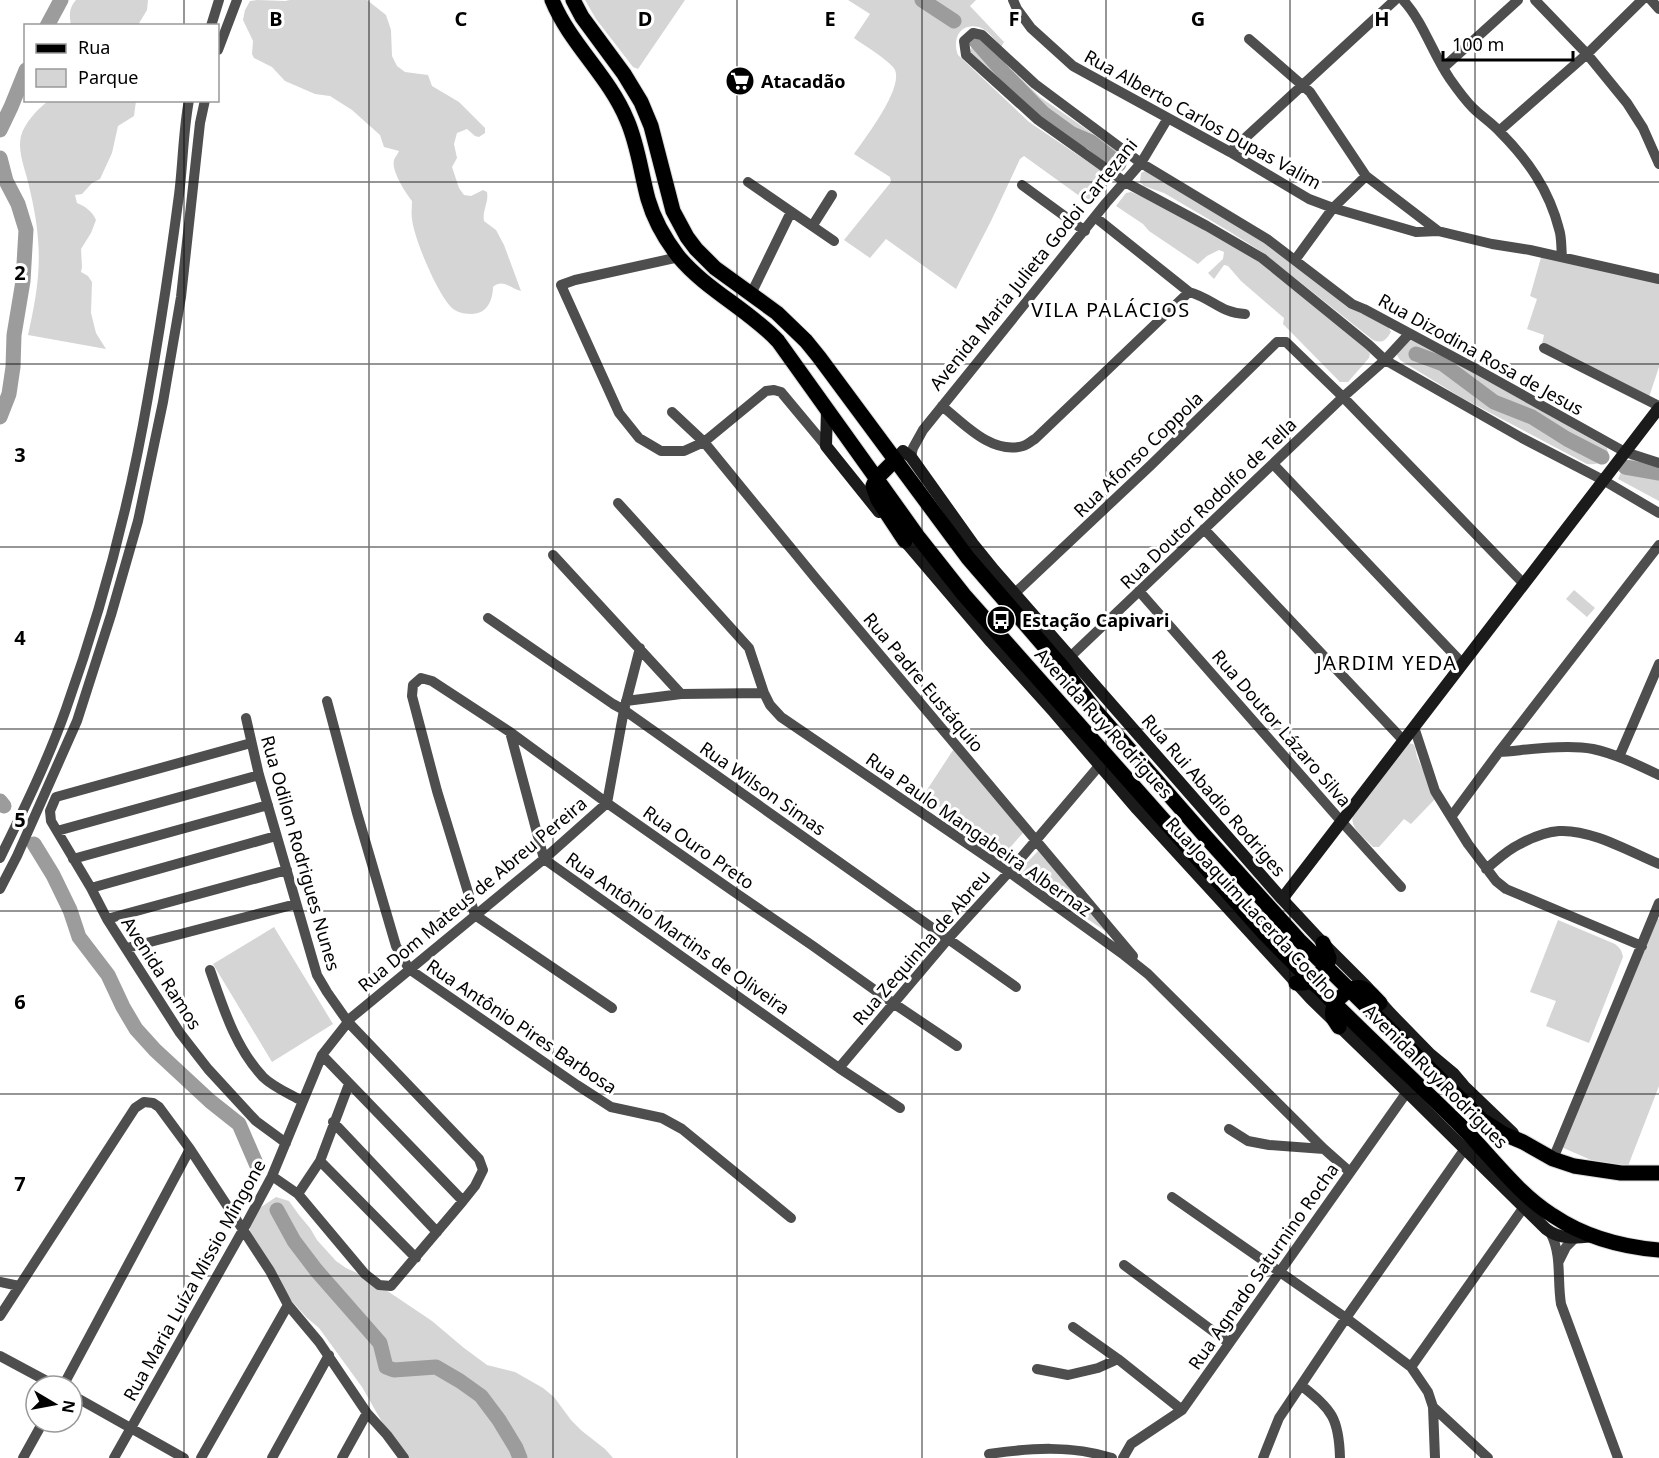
<svg xmlns="http://www.w3.org/2000/svg" width="1659" height="1458" viewBox="0 0 1659 1458" font-family="'Noto Sans',sans-serif">
  <rect width="100%" height="100%" fill="#fff"/>
  <path fill="#d5d5d5" d="M76,0H148L147,10L138,25H71C69,15 69,8 76,0Z
    M257,0L285,1L290,0H367L386,15L391,30L392,56L397,66L405,72L428,75L432,86L459,102L485,128V133L479,137L475,136L467,129L457,133L454,144L457,158L452,167L459,188L464,195L471,196L483,190L487,192C489,202 482,211 484,221L496,230L504,245L521,291C511,289 503,278 493,287C493,297 489,310 478,313C470,315 459,314 452,308C438,295 414,239 412,219C411,213 412,207 412,201C406,193 391,171 394,160C395,157 398,154 399,151L384,147L380,135L352,110L330,96L315,94L285,81L272,67L254,58L252,54L253,41L243,20L245,10L250,1Z
    M585,0H685L638,69L633,67L596,19Z
    M848,0H976L970,6L1004,42L1001,47C995,40 988,30 979,27C959,22 952,40 958,55L1029,122L1103,172C1113,185 1101,195 1092,205L1024,156L1020,159L991,221L956,289L886,239L870,258L844,240L891,182L890,177L854,154C865,138 908,83 893,67C884,57 865,46 854,38L870,14Z
    M978,41L984,43L1040,97L1126,157L1119,170L1052,125L1015,94L970,53L972,45Z
    M48,101H136L134,116L118,126L112,153L100,179L92,183L82,194L75,195L77,203C86,207 92,211 96,220L91,233L81,249L82,267L81,272L88,276L92,282L91,313L96,333L106,349L28,335C35,303 41,273 38,240C37,222 33,203 29,186C26,171 17,152 21,136C25,122 37,110 48,101Z
    M1145,171L1262,239L1388,326L1391,332C1386,340 1383,344 1373,340L1262,252L1227,230L1164,193L1144,186L1140,182L1141,173Z
    M1131,192L1158,203L1253,257L1367,350L1370,354L1369,358L1348,382H1340L1283,324L1284,318L1241,281L1228,266L1224,265L1214,279L1208,273L1223,259L1224,252L1219,250L1207,256L1198,264L1149,231L1143,224L1116,206L1126,193Z
    M1542,254L1659,281V367L1647,403L1541,349L1544,335L1527,329L1537,299L1530,296Z
    M1411,339L1416,340L1607,448L1608,454C1602,463 1598,465 1587,464L1462,398L1400,360L1397,355L1398,350Z
    M1632,458L1659,467V501L1618,479L1625,463Z
    M1574,590L1595,608L1587,617L1566,599Z
    M1408,743L1413,744L1415,747L1417,757L1433,792L1435,799L1411,824L1404,819L1379,847H1373C1365,838 1349,828 1353,815Z
    M957,744L1029,826L1007,851L923,796Z
    M1038,851L1111,935L1018,872Z
    M1654,917L1659,919V1086L1628,1166L1591,1160L1559,1146Z
    M1558,920L1615,944C1620,948 1622,951 1623,957L1589,1043L1546,1026L1556,1001L1530,992Z
    M274,927L333,1024L272,1062L213,964Z
    M276,1197L289,1201L299,1215L310,1228L317,1240L336,1261L346,1268L375,1281L386,1290L432,1321L464,1348L487,1365L515,1372L543,1388L554,1397L571,1420L582,1431L605,1449L613,1458H405L382,1422L362,1387L319,1328L307,1318L288,1297L250,1239V1225L254,1212Z"/>
  <g fill="none" stroke-linecap="round" stroke-linejoin="round">
    <path stroke="#9c9c9c" stroke-width="15" d="M922,0L954,21
      M47,26L61,0
      M975,40L1004,73L1043,113L1072,134L1091,142L1119,164
      M0,130L11,107L26,70
      M0,158L6,181L18,204L26,230L23,281L14,335L13,367L9,394L0,417
      M1416,354L1443,364L1494,402L1532,417L1567,439L1602,457
      M1625,467L1659,473
      M0,801L4,806
      M34,844L53,875L70,910L79,937L108,975L123,1007L136,1029L155,1050L210,1101L239,1124L258,1168
      M277,1210L294,1241L316,1270L380,1343L386,1367L394,1370L436,1367L460,1381L481,1396L499,1420L516,1448L520,1458"/>
    <g stroke="#dbdbdb" stroke-width="17">
      <path id="primary" d="M552,0C570,44 609,76 627,120C638,145 641,173 648,199C654,220 665,239 678,256C706,290 748,309 778,341L919,538L964,595L1263,932C1327,998 1395,1062 1461,1126C1490,1155 1517,1193 1552,1215C1583,1236 1622,1247 1659,1250
        M573,0L582,17L624,74L641,102L651,126L673,211L687,237L696,249L715,268L777,313L806,341L819,357L968,558L1064,669L1094,709L1204,835L1299,940L1482,1120L1504,1134L1523,1142L1553,1159L1574,1166L1621,1173H1659
        M895,460L876,479L873,486L878,500L905,541
        M1296,983H1304L1312,981L1327,967L1329,958L1323,943
        M1339,1027C1335,1021 1331,1017 1333,1009C1335,1000 1351,985 1362,988C1369,990 1375,998 1380,1003"/>
    </g>
    <path stroke="#4e4e4e" stroke-width="10" d="M1013,0L1017,9L1031,28L1073,66L1230,152L1309,199L1333,208L1416,232L1438,231
      M1403,0C1424,23 1432,53 1450,79C1457,89 1464,99 1473,108C1481,116 1492,123 1500,132C1528,160 1549,190 1559,229C1562,238 1561,248 1562,257
      M1535,0L1587,54L1627,103L1643,128L1659,164
      M1651,0L1659,9
      M211,26L219,0
      M1249,39L1310,92L1366,176L1438,231L1492,244L1530,250L1659,279
      M218,50L237,0
      M1443,68L1518,0
      M1499,131L1587,54L1642,0
      M1230,152L1395,0
      M748,182L834,241
      M1022,185L1085,231
      M1095,217L1189,292C1212,298 1220,313 1245,314
      M813,225L832,195
      M679,257L575,280L561,285L619,413L639,438L661,451H684L704,442L766,391L774,390L781,392L826,446
      M1295,260L1333,208L1366,176
      M751,294L791,212
      M1544,348L1659,406
      M942,406C964,424 992,455 1023,446C1027,445 1031,441 1035,439L1189,292
      M672,412L704,442L817,580L1133,956
      M911,457L913,448L923,430L1106,203L1141,163L1168,118
      M1659,463L1625,452L1478,370L1364,309L1352,304L1267,239L1141,163L1035,84L982,35L973,33L964,41L966,55L1038,120L1125,182L1207,226L1262,258L1369,345L1385,360L1522,438L1603,480L1659,513
      M1273,464L1462,663
      M618,503L749,648L764,693L770,705L781,717L1009,872L1124,955L1148,974L1324,1149L1350,1172
      M1204,529L1403,740
      M553,555L681,694
      M1139,591L1341,821L1401,887
      M1014,594L1151,465L1277,342H1286L1343,397L1524,584
      M488,618L613,704L624,710L1016,987
      M1070,657L1343,397L1385,360L1409,334
      M327,701L357,813L396,946L409,969L577,1085L611,1107L662,1118L682,1129L791,1218
      M626,701L681,694L764,693
      M246,718L259,775L317,975L327,992L348,1022L479,1159L483,1170L475,1186L463,1201L391,1286L379,1285L365,1274L298,1194L272,1176
      M1414,727L1435,791L1468,844L1496,881L1506,889L1642,946
      M510,732L544,859L839,1068L900,1108
      M251,743L56,797L50,811L51,821L91,888L107,919L180,1033L208,1069L256,1121L286,1143
      M1499,752C1527,750 1566,744 1593,749C1616,754 1638,765 1659,775
      M1619,757L1659,664
      M1451,817L1499,752L1659,545
      M57,831L259,775
      M0,858C24,809 48,760 66,709C102,608 130,502 148,397C160,330 170,263 179,195C183,164 183,132 189,100
      M73,859L268,805
      M1486,869C1497,860 1507,850 1520,844C1531,838 1546,832 1559,831C1591,829 1630,852 1659,864
      M91,888L276,836
      M0,889L17,856L77,721L111,615L138,521L163,402L181,297L200,123L205,100
      M107,919L287,870
      M127,948L296,904
      M210,970C223,1007 235,1047 263,1077C273,1087 290,1094 302,1101
      M612,1008L475,915L437,791L412,696L413,685L421,678L432,681L510,732L607,803L730,889L813,946L893,1003L957,1046
      M322,1055L463,1201
      M839,1068L948,939L1009,872L1099,766
      M333,1122L437,1232
      M1229,1129L1248,1141L1269,1145L1324,1149
      M1553,1159L1659,903
      M320,1161L416,1258
      M298,1194L320,1161L349,1084
      M1172,1197L1346,1318L1411,1367L1428,1392L1433,1407L1488,1458
      M1551,1234C1562,1256 1557,1279 1561,1304L1618,1458
      M1559,1261L1566,1247L1575,1238
      M1124,1265L1229,1343
      M0,1282L19,1286
      M0,1316L135,1108L144,1102L153,1103L159,1107L190,1149L270,1271L288,1305L319,1342L367,1413L387,1435L404,1458
      M1073,1327L1118,1359L1182,1410
      M0,1356L56,1386
      M1411,1367L1524,1207
      M1037,1369L1068,1375L1098,1368L1118,1359
      M63,1386L190,1149
      M1302,1386C1332,1410 1339,1418 1340,1458
      M72,1395L184,1458
      M1433,1407L1435,1458
      M989,1454C1029,1448 1072,1445 1112,1458
      M23,1458L43,1422
      M114,1458L243,1230L272,1176L322,1055L352,1017L544,859L607,803L624,710L640,648
      M201,1458L288,1305
      M272,1458L329,1355
      M342,1458L367,1413
      M1123,1458L1131,1444L1182,1410L1407,1092
      M1263,1458L1279,1418L1346,1318L1464,1150"/>
    <path stroke="#1b1b1b" stroke-width="12" d="M827,409L826,446L879,512
      M895,460L903,451L911,457L973,544L994,570L1282,899L1323,943L1366,986L1390,1013L1429,1053L1453,1073L1464,1086L1513,1133
      M899,534L991,642L1054,712L1137,809L1311,999L1407,1092L1546,1229C1560,1240 1576,1238 1593,1236
      M1282,899L1659,408"/>
    <use href="#primary" stroke="#000" stroke-width="15"/>
  </g>
  <path fill="none" stroke="#000" stroke-width="1.5" stroke-opacity="0.55" d="M184,0V26M369,0V1458M553,0V1458M737,0V1458M922,0V1458M1106,0V1458M1290,0V1458M1475,0V1458M184,100V1458M0,182H1659M0,364H1659M0,547H1659M0,729H1659M0,911H1659M0,1094H1659M0,1276H1659"/>
  <defs>
    <g id="supermarket-disc" transform="scale(1.5)"><circle r="9.5" fill="#000" stroke="#fff"/><path d="M-6-5.5h2.5l.6 2H6L4.5 2H-2.5L-4.4-4H-6ZM-1.5 3.2a1.3 1.3 0 1 0 .1 0ZM3 3.2a1.3 1.3 0 1 0 .1 0Z" fill="#fff"/></g>
    <g id="bus-disc" transform="scale(1.5)"><circle r="9.5" fill="#000" stroke="#fff"/><path d="M-5-6H5V4H4V6H2V4H-2V6H-4V4H-5ZM-3.5-4V0h7V-4ZM-3.5 1.2v1.5H-2V1.2ZM2 1.2v1.5H3.5V1.2Z" fill="#fff"/></g>
  </defs>
  <g fill-rule="evenodd">
    <use href="#supermarket-disc" x="740" y="81"/>
    <use href="#bus-disc" x="1001" y="620"/>
  </g>
  <g text-anchor="middle" dominant-baseline="central" stroke-width="6" stroke-linejoin="round" paint-order="stroke">
    <g font-size="18" font-weight="bold" fill="#000" stroke="#fff" text-anchor="start">
      <text x="761" y="81">Atacadão</text>
      <text x="1022" y="620">Estação Capivari</text>
    </g>
    <g font-size="18" fill="#000" stroke="#fff">
      <text transform="translate(1203 119) rotate(29)">Rua Alberto Carlos Dupas Valim</text>
      <text transform="translate(1033 264) rotate(-51)">Avenida Maria Julieta Godoi Cartezani</text>
      <text transform="translate(1481 354) rotate(29)">Rua Dizodina Rosa de Jesus</text>
      <text transform="translate(1138 454) rotate(-44)">Rua Afonso Coppola</text>
      <text transform="translate(1208 503) rotate(-44)">Rua Doutor Rodolfo de Tella</text>
      <text transform="translate(924 682) rotate(50)">Rua Padre Eustáquio</text>
      <text transform="translate(1104 723) rotate(48)">Avenida Ruy Rodrigues</text>
      <text transform="translate(1282 728) rotate(49)">Rua Doutor Lázaro Silva</text>
      <text transform="translate(763 788) rotate(35)">Rua Wilson Simas</text>
      <text transform="translate(1214 795) rotate(49)">Rua Rui Abadio Rodriges</text>
      <text transform="translate(979 834) rotate(35)">Rua Paulo Mangabeira Albernaz</text>
      <text transform="translate(699 847) rotate(35)">Rua Ouro Preto</text>
      <text transform="translate(301 853) rotate(74)">Rua Odilon Rodrigues Nunes</text>
      <text transform="translate(472 894) rotate(-40)">Rua Dom Mateus de Abreu Pereira</text>
      <text transform="translate(1252 908) rotate(47)">Rua Joaquim Lacerda Coelho</text>
      <text transform="translate(678 933) rotate(35)">Rua Antônio Martins de Oliveira</text>
      <text transform="translate(921 947) rotate(-49)">Rua Zequinha de Abreu</text>
      <text transform="translate(162 973) rotate(57)">Avenida Ramos</text>
      <text transform="translate(522 1026) rotate(34)">Rua Antônio Pires Barbosa</text>
      <text transform="translate(1436 1076) rotate(45)">Avenida Ruy Rodrigues</text>
      <text transform="translate(1263 1266) rotate(-55)">Rua Agnado Saturnino Rocha</text>
      <text transform="translate(194 1280) rotate(-61)">Rua Maria Luíza Missio Mingone</text>
    </g>
    <g font-size="20" letter-spacing="1.5" fill="#000" stroke="#fff">
      <text x="1111" y="309">VILA PALÁCIOS</text>
      <text x="1387" y="662">JARDIM YEDA</text>
    </g>
  </g>
  <g font-size="20" text-anchor="middle" font-weight="bold" fill="#000" stroke="#fff" stroke-width="6" stroke-linejoin="round" paint-order="stroke">
    <text x="276" y="26">B</text>
    <text x="461" y="26">C</text>
    <text x="645" y="26">D</text>
    <text x="830" y="26">E</text>
    <text x="1014" y="26">F</text>
    <text x="1198" y="26">G</text>
    <text x="1382" y="26">H</text>
    <text x="20" y="280">2</text>
    <text x="20" y="462">3</text>
    <text x="20" y="645">4</text>
    <text x="20" y="827">5</text>
    <text x="20" y="1009">6</text>
    <text x="20" y="1191">7</text>
  </g>
  <rect x="24" y="24" width="195" height="78" fill="#ffffff" stroke="#999999" stroke-width="1.5"/>
  <rect x="36" y="44" width="30" height="9" fill="#000000" stroke="#999999" stroke-width="1.5"/>
  <text x="78" y="54" font-size="18" fill="#000000">Rua</text>
  <rect x="36" y="69" width="30" height="18" fill="#d5d5d5" stroke="#999999" stroke-width="1.5"/>
  <text x="78" y="84" font-size="18" fill="#000000">Parque</text>
  <g transform="translate(54 1404) rotate(100)"><circle r="28" fill="#ffffff" stroke="#999999" stroke-width="1.5"/>
  <path d="M0-4.5L10 22L0 15L-10 22Z" fill="#000000"/>
  <text y="-9" font-size="16" font-weight="bold" text-anchor="middle" fill="#000000">N</text>
  </g>
  <path d="M1443 51v9h130v-9" fill="none" stroke="#000000" stroke-width="3"/>
  <text x="1452" y="51" font-size="18" fill="#000000" stroke="#ffffff" stroke-width="4.5" paint-order="stroke">100 m</text>
</svg>
